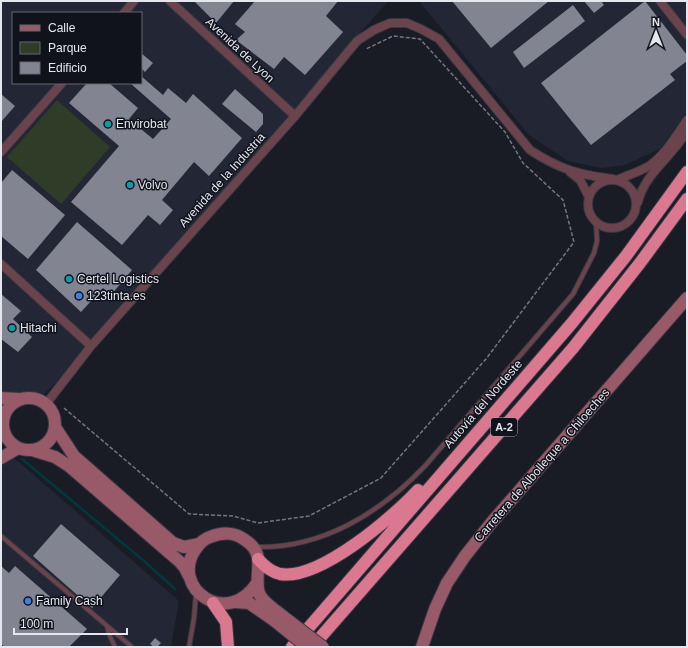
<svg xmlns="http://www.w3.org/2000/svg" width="688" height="648" viewBox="0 0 688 648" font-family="Helvetica,sans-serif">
  <rect width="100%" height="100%" fill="#191b25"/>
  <path fill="#232635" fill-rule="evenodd" d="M1,1H388L63,376L44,394L6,399L1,410ZM13,13H141V83H13Z
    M419,1H687V112L660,149L625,165L601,168L568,161L529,135Z
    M1,448L20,463L179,601L171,647H1Z"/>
  <path fill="#2f3c27" d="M57,100L110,147L61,204L7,157Z"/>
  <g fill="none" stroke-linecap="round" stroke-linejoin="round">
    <path stroke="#02373c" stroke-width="2.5" d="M22,459L144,561L175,589"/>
  </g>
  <path fill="#828491" d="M194,1H234L216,23Z
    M255,1H338L326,16L343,32L305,75L284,57L274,69L236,40L245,32L235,24Z
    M452,1H549L491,48Z
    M584,1H601L604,5L594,13Z
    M645,1L687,55V61L670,74L675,80L591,145L541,83Z
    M573,5L585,21L524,68L513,52Z
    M141,53L153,63L145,72L141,68Z
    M141,76L163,95L168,88L186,103L193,94L242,138L209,176L194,162L162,200L173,210L160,225L148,215L122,245L71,202L119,146L69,103L87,83H109L138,108L129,119L153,139L171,119L130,83H141Z
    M235,89L263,114V124L256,132L222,104Z
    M1,94L15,106L1,122Z
    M12,170L65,215L28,259L1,236V183Z
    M77,222L132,270L111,295L103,288L81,312L36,270Z
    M1,294L21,311L13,319L32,337L18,352L1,339Z
    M61,524L120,575L92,608L33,556Z
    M1,566L9,573L15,566L87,629L69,647H5L1,644Z
    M155,638L161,643L157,647H154L150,644Z"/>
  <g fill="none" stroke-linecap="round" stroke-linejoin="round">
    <g stroke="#363841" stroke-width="6">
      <path id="lane" d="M1,536L132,647
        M255,547C322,549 380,513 425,466L573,294L594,253L597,241L596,222
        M107,626L109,634L115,647
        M189,647L194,618L196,593"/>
    </g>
    <g stroke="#363841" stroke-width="10">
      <path id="street" d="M170,1L295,116
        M660,1L687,35
        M124,13L134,1
        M1,152L62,83
        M570,172L580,180L589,197
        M588 204a24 24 0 1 1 48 0a24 24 0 1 1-48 0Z
        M617,180C628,175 639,172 649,166C665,155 676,136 687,120
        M638,202C644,174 673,156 687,131
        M1,264L91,346
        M46,404L91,346L295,116L357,41L374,30L390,23H407L421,29L439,39L530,150C559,169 579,175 613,179"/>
    </g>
    <g stroke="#363841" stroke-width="14">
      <path id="secondary" d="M1,398L20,399
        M3 424a26 26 0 1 1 52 0a26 26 0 1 1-52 0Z
        M55,427L74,456L173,543L184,547L199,544
        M32,450L55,457L69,466L180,562L185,568L189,576
        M1,458L18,448
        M257,583C227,629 170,588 195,550C199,544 203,539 210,537C222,532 235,532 245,540C268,555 253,573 259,593C262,602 273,608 280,614
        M235,602L249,603L275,621
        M422,647L435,609L447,583L465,556L492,522L687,298"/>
    </g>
    <g stroke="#363841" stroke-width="14">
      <path id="highway" d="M258,559C264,566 271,572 280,574C319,581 393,517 418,490
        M213,603L226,622L228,647
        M292,647L572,323L626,256L687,172
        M312,647L573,348L640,263L687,199"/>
    </g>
    <path stroke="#757780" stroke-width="1.5" stroke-dasharray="4 2" stroke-linecap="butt" d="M64,408L189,514L233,516L258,523L309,516L381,478L486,359L574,242L563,200L523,163L505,132L420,39L393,36L366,49"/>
    <use href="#lane" stroke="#6b434c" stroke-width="4"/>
    <use href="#street" stroke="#6b434c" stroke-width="8"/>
    <use href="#secondary" stroke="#985968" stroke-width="12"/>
    <use href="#highway" stroke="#da7890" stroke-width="12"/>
    <g stroke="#363841" stroke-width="14" stroke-linecap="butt">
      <path id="secondary-bridge" d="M280,614L323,647
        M275,621L307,647"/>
    </g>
    <use href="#secondary-bridge" stroke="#985968" stroke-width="12"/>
  </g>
  <g fill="#0f9aa8" stroke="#10121c" stroke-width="1.5">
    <circle cx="108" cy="124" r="4"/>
    <circle cx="130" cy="185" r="4"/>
    <circle cx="69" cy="279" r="4"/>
    <circle cx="12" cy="328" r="4"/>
  </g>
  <g fill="#3f7fe0" stroke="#10121c" stroke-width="1.5">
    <circle cx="79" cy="296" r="4"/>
    <circle cx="28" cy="601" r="4"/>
  </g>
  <g text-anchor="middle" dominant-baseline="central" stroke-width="3" stroke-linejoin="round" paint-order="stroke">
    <rect fill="#10121c" stroke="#a5a7af" stroke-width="1" x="491" y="418" width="26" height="18" rx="3"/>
    <g font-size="11" font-weight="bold" fill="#e5e7ee">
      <text x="504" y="427">A-2</text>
    </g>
    <g font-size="12" fill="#e5e7ee" stroke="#10121c">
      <text transform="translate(240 50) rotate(43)">Avenida de Lyon</text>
      <text transform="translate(222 180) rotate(-48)">Avenida de la Industria</text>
      <text transform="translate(483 404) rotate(-49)">Autovía del Nordeste</text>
      <text transform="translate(542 465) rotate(-49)">Carretera de Albolleque a Chiloeches</text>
    </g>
    <g font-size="12" fill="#e5e7ee" stroke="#10121c" text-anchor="start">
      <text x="116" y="124">Envirobat</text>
      <text x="138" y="185">Volvo</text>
      <text x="77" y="279">Certel Logistics</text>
      <text x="87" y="296">123tinta.es</text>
      <text x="20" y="328">Hitachi</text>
      <text x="36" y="601">Family Cash</text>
    </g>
  </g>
  <rect width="688" height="648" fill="none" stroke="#e5e7ee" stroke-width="4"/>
  <rect x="12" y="12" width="130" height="72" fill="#10121c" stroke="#656770"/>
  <rect x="20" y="25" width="20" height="6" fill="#985968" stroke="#656770"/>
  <text x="48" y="32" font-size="12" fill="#e5e7ee">Calle</text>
  <rect x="20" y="42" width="20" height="12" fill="#2f3c27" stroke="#656770"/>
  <text x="48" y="52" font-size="12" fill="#e5e7ee">Parque</text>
  <rect x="20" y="62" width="20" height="12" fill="#828491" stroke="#656770"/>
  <text x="48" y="72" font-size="12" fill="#e5e7ee">Edificio</text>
  <g transform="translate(656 32)" stroke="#10121c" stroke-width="3" paint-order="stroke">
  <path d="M0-3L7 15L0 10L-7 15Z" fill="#e5e7ee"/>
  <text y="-6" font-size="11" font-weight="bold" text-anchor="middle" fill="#e5e7ee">N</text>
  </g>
  <path d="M14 628v6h113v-6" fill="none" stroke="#e5e7ee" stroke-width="2"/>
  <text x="20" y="628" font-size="12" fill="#e5e7ee" stroke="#10121c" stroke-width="3" paint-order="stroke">100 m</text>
</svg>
